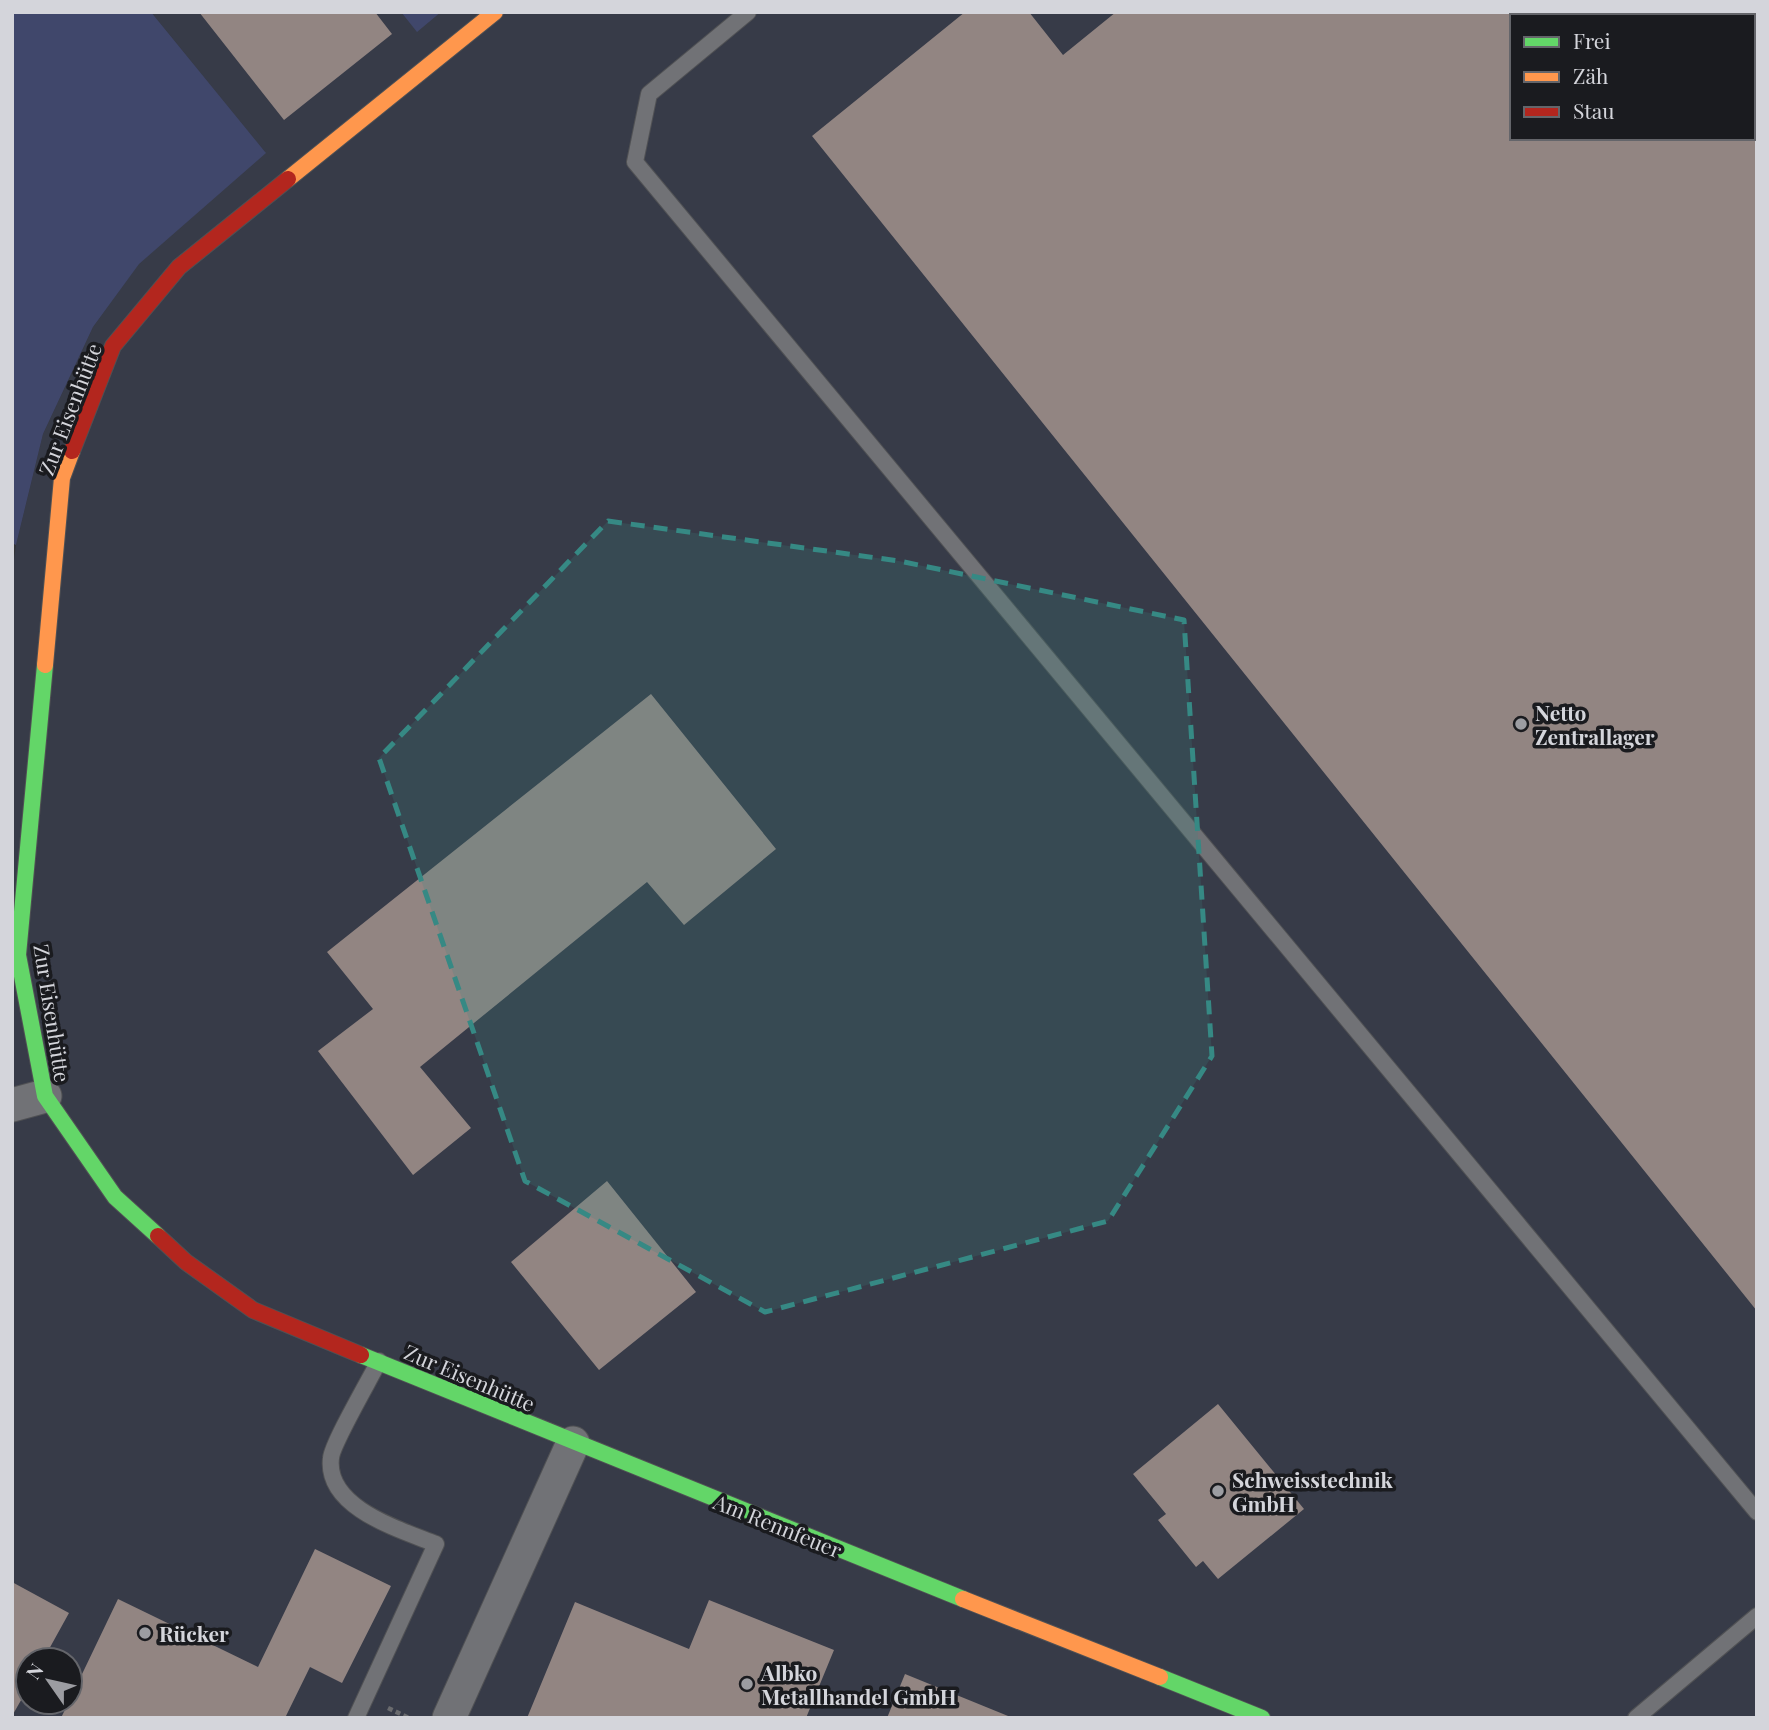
<svg xmlns="http://www.w3.org/2000/svg" width="1769" height="1730" viewBox="0 0 1769 1730" font-family="'Playfair Display',serif">
  <rect width="100%" height="100%" fill="#333438"/>
  <path fill="#373b48" fill-rule="evenodd" d="M151,12H401L417,31L441,12H1757V1718H12V573L16,545L43,434L93,327L139,263L265,152ZM1512,16H1753V138H1512ZM28,1660H70V1702H28Z"/>
  <path fill="#40476b" d="M12,12H151L266,153L139,264L93,327L43,434L16,545L12,543Z
    M401,12H441L417,32Z"/>
  <path fill="#928582" fill-rule="evenodd" d="M199,12H375L392,34L284,120Z
    M965,12H1029L1063,55L1116,12H1757V1311L812,136ZM1512,16H1753V138H1512Z
    M651,694L776,849L684,925L647,882L420,1067L471,1128L413,1175L318,1051L373,1009L327,952Z
    M607,1181L696,1292L599,1370L511,1262Z
    M1218,1404L1304,1509L1218,1579L1203,1561L1196,1567L1158,1520L1166,1514L1133,1474Z
    M315,1549L391,1586L342,1683L310,1667L285,1718H61L118,1599L258,1667Z
    M12,1582L69,1613L43,1660H28V1688L12,1716Z
    M709,1600L834,1650L806,1718H527L575,1602L689,1649Z
    M905,1674L1013,1718H887Z"/>
  <g fill="none" stroke-linecap="round" stroke-linejoin="round">
    <g stroke="#505154" stroke-width="18">
      <path id="lane" d="M748,12L649,94L635,162L1757,1512
        M356,1718L436,1544C401,1530 325,1508 331,1458C332,1444 370,1379 379,1361
        M1636,1718L1757,1616"/>
    </g>
    <g stroke="#505154" stroke-width="35">
      <path id="street" d="M12,1105L45,1096
        M449,1718L573,1443"/>
    </g>
    <g stroke="#505154" stroke-width="18">
      <path id="fast" d="M45,665L18,955L45,1096L115,1197L158,1236
        M361,1355L963,1599
        M1160,1677L1262,1718"/>
    </g>
    <g stroke="#505154" stroke-width="18">
      <path id="slow" d="M288,179L495,12
        M45,665L62,478L72,451
        M963,1599L1160,1677"/>
    </g>
    <g stroke="#505154" stroke-width="18">
      <path id="jam" d="M72,451L113,346L179,267L288,179
        M158,1236L186,1262L253,1310L361,1355"/>
    </g>
    <path stroke="#6a6b6e" stroke-width="4.5" stroke-dasharray="5 3.5" stroke-linecap="butt" d="M388,1708L409,1718"/>
    <use href="#lane" stroke="#717276" stroke-width="16"/>
    <use href="#street" stroke="#717276" stroke-width="33"/>
    <use href="#fast" stroke="#63d668" stroke-width="16"/>
    <use href="#slow" stroke="#ff974d" stroke-width="16"/>
    <use href="#jam" stroke="#b3261e" stroke-width="16"/>
  </g>
  <path fill="#368984" fill-opacity="0.2" stroke="#368984" stroke-width="5" stroke-dasharray="14 9" stroke-linejoin="round" d="M608,521L899,561L1184,620L1212,1056L1108,1221L765,1312L525,1181L379,758Z"/>
  <g fill="#9c9da2" stroke="#1a1b1f" stroke-width="2.5">
    <circle cx="1521" cy="724" r="7"/>
    <circle cx="1218" cy="1491" r="7"/>
    <circle cx="145" cy="1633" r="7"/>
    <circle cx="747" cy="1684" r="7"/>
  </g>
  <g text-anchor="middle" dominant-baseline="central" stroke-width="7" stroke-linejoin="round" paint-order="stroke">
    <g font-size="21" fill="#d4d5db" stroke="#1a1b1f">
      <text transform="translate(69 409) rotate(-69)">Zur Eisenhütte</text>
      <text transform="translate(53 1013) rotate(81)">Zur Eisenhütte</text>
      <text transform="translate(470 1377) rotate(23)">Zur Eisenhütte</text>
      <text transform="translate(778 1525) rotate(22)">Am Rennfeuer</text>
    </g>
    <g font-size="21" font-weight="bold" fill="#d4d5db" stroke="#1a1b1f" text-anchor="start">
      <text x="1535" y="712">Netto<tspan x="1535" dy="24">Zentrallager</tspan></text>
      <text x="1232" y="1479">Schweisstechnik<tspan x="1232" dy="24">GmbH</tspan></text>
      <text x="159" y="1633">Rücker</text>
      <text x="761" y="1672">Albko<tspan x="761" dy="24">Metallhandel GmbH</tspan></text>
    </g>
  </g>
  <rect width="1769" height="1730" fill="none" stroke="#d4d5db" stroke-width="28"/>
  <rect x="1510" y="14" width="245" height="126" fill="#1a1b1f" stroke="#64656a" stroke-width="2"/>
  <rect x="1524" y="37" width="35" height="10" fill="#63d668" stroke="#64656a" stroke-width="2"/>
  <text x="1573" y="49" font-size="21" fill="#d4d5db">Frei</text>
  <rect x="1524" y="72" width="35" height="10" fill="#ff974d" stroke="#64656a" stroke-width="2"/>
  <text x="1573" y="84" font-size="21" fill="#d4d5db">Zäh</text>
  <rect x="1524" y="107" width="35" height="10" fill="#b3261e" stroke="#64656a" stroke-width="2"/>
  <text x="1573" y="119" font-size="21" fill="#d4d5db">Stau</text>
  <g transform="translate(49 1681) rotate(304)"><circle r="33" fill="#1a1b1f" stroke="#64656a" stroke-width="2"/>
  <path d="M0-5L12 26L0 18L-12 26Z" fill="#9c9da2"/>
  <text y="-10" font-size="19" font-weight="bold" text-anchor="middle" fill="#d4d5db">N</text>
  </g>
</svg>
